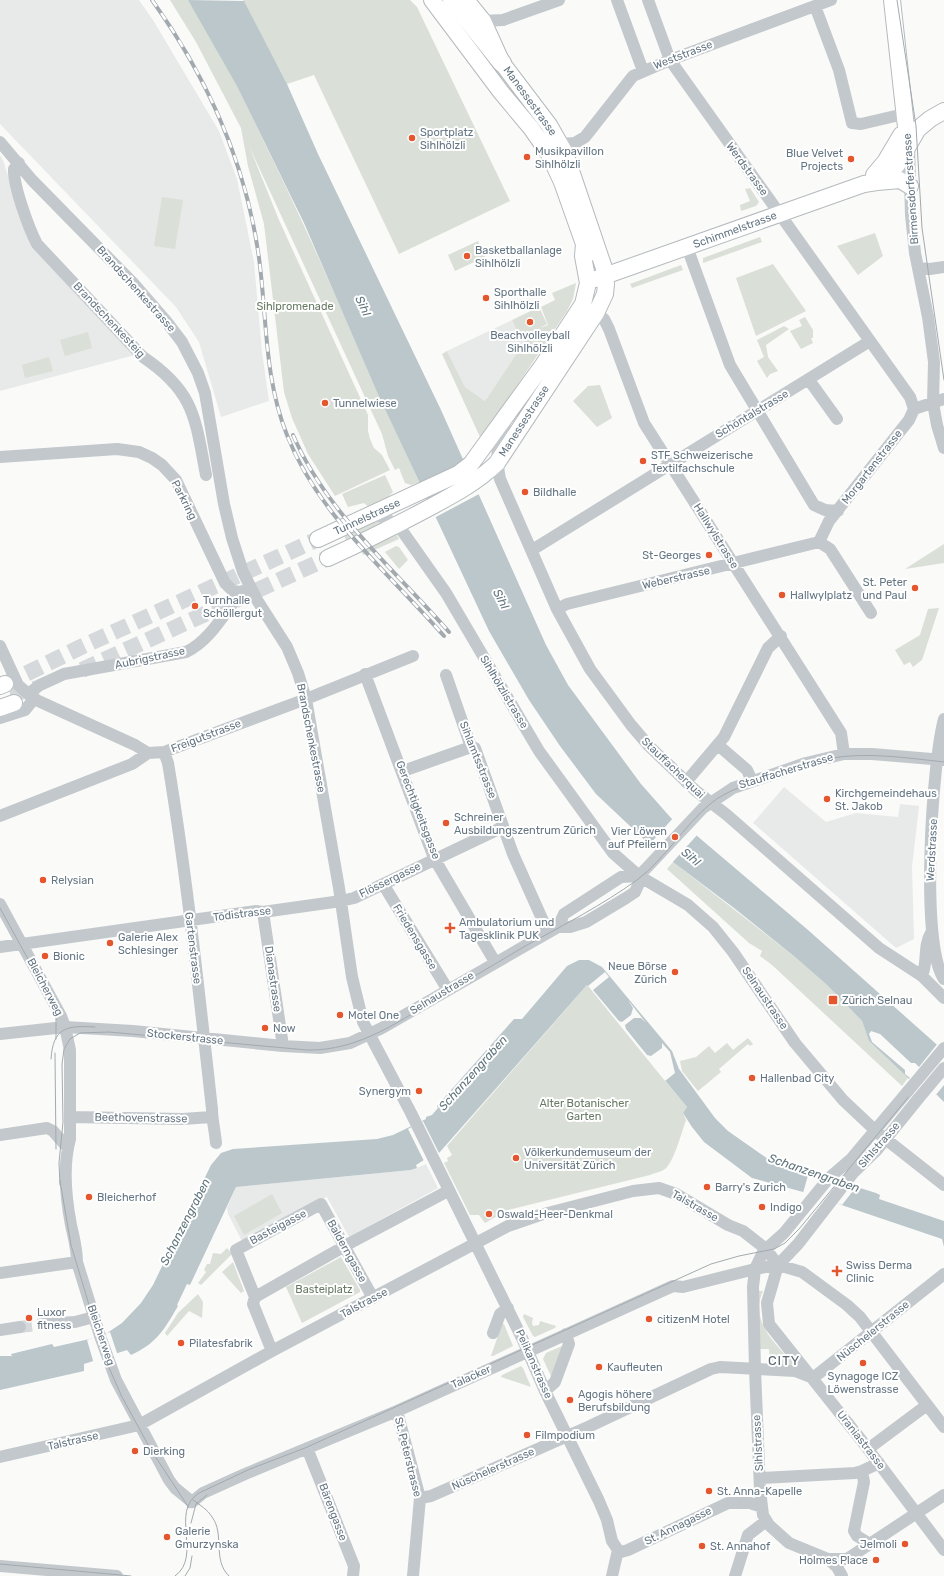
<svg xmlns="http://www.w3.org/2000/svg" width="944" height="1576" viewBox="0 0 944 1576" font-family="Rubik,sans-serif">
  <rect width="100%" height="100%" fill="#fafaf8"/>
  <path fill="#e8e9e9" d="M0,0H139L153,20L219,131L237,179L254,262L262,352L269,401L221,417L199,342L176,307L0,124Z
    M0,155L3,160L9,179L12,180L29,241L135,355L0,391Z
    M512,320L520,337L525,341L485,401L465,387L447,351Z
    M784,787L826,822L856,813L898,817L900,804L919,806L912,867L914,939L896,948L753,823Z
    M426,1164L438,1188L349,1237L327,1197L243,1243L228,1214L227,1208L236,1187L412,1170Z"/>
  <path fill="#dadfd7" d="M170,0H188C219,45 242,95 265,144C320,255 367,370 419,482L411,485L405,483L399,468L395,470L388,456L382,434L249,146L279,220L368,415V431L370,439L374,448L382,455L390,470L335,496L308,454L292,418L284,392L264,224L248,166L241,128L196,42Z
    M243,0H410L417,7L510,201L399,254L314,75L287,84Z
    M750,188L759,202L756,206L741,211L740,205L750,201L745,189Z
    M162,197L183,200L175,249L154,246Z
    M875,233L883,256L858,275L837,246Z
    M760,237L762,242L703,263V258Z
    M478,241L485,257L455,271L448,255Z
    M773,264L806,311L756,336L736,278Z
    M681,265L683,270L632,288L630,284Z
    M576,283L573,299L567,311L496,417L480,437L442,354L447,351L465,387L485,401L525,341L520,337L512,320L539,307L547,324L540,328L548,325L541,307L555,300L552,293Z
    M805,317L813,330V338H811L813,343L801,349L790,331L802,326L799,320Z
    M784,326L789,329L766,345L768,357L778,371L770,374L767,378L757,361L764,357L757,340Z
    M88,332L92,348L65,356L60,340Z
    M49,357L53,371L25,378L22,365Z
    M600,385L612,418L597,427L573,401L588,386Z
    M385,475L393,492L387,498L371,509L364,503L348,507L342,494Z
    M382,521L385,525L349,541L345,539V535L368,523Z
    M397,535L399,539L363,555L361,550Z
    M944,544V563L905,569Z
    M396,546L399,547L408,560L399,569L385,552Z
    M939,608L922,660L913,667L910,662L904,665L895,650L920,635L928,609Z
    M673,862L795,957L827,985L862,1021L869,1041L908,1078L902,1086L772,965L760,956L762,951L749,943L667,869Z
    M587,985L687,1107L683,1113L686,1120C682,1131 674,1162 665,1169C661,1172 654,1173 650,1175L508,1210L485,1223L479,1215H470L444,1163L448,1161L447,1158L452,1155L447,1146Z
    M748,1038L753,1044L750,1046L748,1044L719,1069L721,1072L698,1091L682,1071L680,1061L696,1057L709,1046L715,1053L727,1043L733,1050Z
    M272,1194L282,1213L244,1235L234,1216Z
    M227,1248L232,1254L201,1285L198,1283L206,1272L204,1270L207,1264H210L213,1253L221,1254Z
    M341,1257L360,1290V1292L302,1323L286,1287Z
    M233,1262L244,1291L241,1293L222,1272Z
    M758,1291H763C749,1321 775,1343 793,1363L791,1365H770L769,1349H759Z
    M198,1294L203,1302L202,1318L189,1311L167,1336L165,1333L178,1313Z
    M524,1314L533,1318L532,1323L533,1326L539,1325L540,1321L556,1326L555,1328L535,1337L533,1336L523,1317Z
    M502,1324H504L513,1346L493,1356H491Z
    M562,1346L563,1348L551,1376L543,1359L546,1353Z
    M521,1366L523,1368L531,1387L501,1377L502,1375Z"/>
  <path fill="#bbc7cb" d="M188,0L244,1L287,84L318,154L441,410L546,645L568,685L641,784L671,818L696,835L808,930L944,1051V1102L937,1095L908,1078L869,1041L862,1021L827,985L795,957L734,908L649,844L596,794L560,746L529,700L489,631L378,394L304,223L237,86Z
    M579,960H589L602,967L672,1051L679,1069L715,1118L728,1131L768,1159L876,1193L880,1195L879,1199L944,1221V1247L942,1239L803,1192L752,1178L704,1142L692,1127L683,1113L687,1107L587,985L439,1153H435L416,1165L417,1168L411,1170L236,1187L190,1285L187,1284L177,1305L178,1306C164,1330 157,1343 131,1355L127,1350L84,1364V1371L0,1390V1356H12L11,1354L52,1344L54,1347L94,1338L107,1333L122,1323L141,1303L153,1285L211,1165L221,1153L233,1149L377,1139L393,1135L426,1119V1117L432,1115L438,1108L437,1106L514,1019H522L567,966Z"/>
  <path fill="#fafaf8" d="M477,484L481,493L434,518L426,502Z
    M674,817L698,834L671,864L648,846Z
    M605,972L609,977L593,990L619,1021L622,1022L631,1015L633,1008L628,1000L646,1023L641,1018H634L625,1025L626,1029L647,1055L651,1056L662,1048V1043L670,1052L675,1073L665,1081L588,986Z
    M871,1031L880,1034L911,1063H915L919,1067L938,1043L944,1049V1085L935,1096L907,1081L910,1078L905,1074V1070L872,1042L869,1034Z
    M423,1121L439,1153L424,1161L408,1129Z
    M809,1172L856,1187L842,1205L803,1193Z
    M110,1332L118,1356L94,1364L87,1340Z"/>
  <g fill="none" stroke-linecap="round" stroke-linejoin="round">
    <path stroke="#d5d9db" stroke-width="12" stroke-dasharray="12 6" stroke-linecap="butt" d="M20,1327L44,1324"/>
    <path stroke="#d5d9db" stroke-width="16" stroke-dasharray="16 8" stroke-linecap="butt" d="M82,670L328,558
      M5,684L81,647L318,539
      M10,694L38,688"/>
    <g stroke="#b5babe" stroke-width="18">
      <path id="major" d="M432,0L501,92L531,128L548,152L562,182L584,244L589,253
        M892,0L906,127
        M874,175L885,162L901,135
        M877,182L900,180L910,186
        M596,279L799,207L864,184L877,182L886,176L897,165L918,129L930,119L944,111
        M318,539L458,474L471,464L543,365L583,304L588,283L583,256L584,244
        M328,558C361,543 393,527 425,510C451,496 475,484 497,463L596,313L605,294L606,284L604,268L565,153L549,125L502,63L483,21L466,0
        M0,686L5,684
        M0,708L14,703"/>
    </g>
    <g stroke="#b4b9bd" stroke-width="20">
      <path id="highway" d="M452,0L502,63"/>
    </g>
    <path stroke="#c3c8cc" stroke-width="12" d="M617,0L643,71
      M648,0L670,60L910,397L914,409
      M815,6L839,70L852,123L861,124L904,114
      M483,21L503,20L559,0
      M0,142L32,180L133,283L166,321L182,342L198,373L205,393L224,504L232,538L243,572L257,600L287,647L298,673L306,699L339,888L352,977L363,1022L411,1113L522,1338L545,1391L599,1501L607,1520L612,1541L618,1550L612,1576
      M561,144L575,143L585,137L633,76L670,60L831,0
      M909,145L911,215L915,253L928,317L934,362L933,403L937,425L944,448
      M19,163L14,169C13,185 29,229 37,244L143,357C195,392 195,418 206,475
      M687,247L730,365L814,505L825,510L838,511
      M919,268L930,269L944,267
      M596,313L604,319L609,329L644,423L841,733L844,754
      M809,380L837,419
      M914,409L944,399
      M505,424C496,443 496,459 500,479L557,609L590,669L631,725L649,746L696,791L727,815L879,948L922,976L944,998
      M0,457L117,449L139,452L152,458L162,465L176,480L225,583L233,591L241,592
      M368,516H380L398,525L446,593L539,751L613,853L639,876L688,905L713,927L733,952L795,1043L843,1100L878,1133L944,1185
      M819,542L829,521L909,420L914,409
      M819,542L830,549L871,613
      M532,550L870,341
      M557,609L567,604L819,542
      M0,646L18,685L34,699L135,745L148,753
      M365,674L434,858L495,962
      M446,675L471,747L475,748L513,854L548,932
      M28,694L40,685L64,674L186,652C210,641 225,612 241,592L247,589
      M0,718L25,710L34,699
      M944,719C932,763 920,944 944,979
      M718,745L747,770L752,781
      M164,752L168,763C187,877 199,993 212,1109C212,1120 215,1131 216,1143
      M403,771L471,747
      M686,782L724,737L768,648L781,636
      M0,816L132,764L148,753L164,752L306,699L413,656
      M639,876L703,808L733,788L806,763L844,754H872L944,760
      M383,884L448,990
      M0,904L61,1016L65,1027L70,1050V1139C63,1165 66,1199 71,1225C74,1238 77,1249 77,1262L100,1336L116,1380L169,1480L175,1488L192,1502L203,1493L245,1474L397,1411L673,1286L683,1287L755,1269L778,1265L802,1272L847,1305L860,1317L944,1427
      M263,912L283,1046
      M558,927L564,914L621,877L639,876
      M0,947L256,911L263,912L341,901L354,898L503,827
      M922,976C928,962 923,946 931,933
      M0,1034L65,1027L133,1031L283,1046L320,1048L350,1043L382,1028L558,927H570L586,922L626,898L635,892L639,883V876
      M918,1099L876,1151L853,1173L798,1244L778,1265L767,1303L769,1324L862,1441L944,1550
      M70,1117L183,1119L211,1117
      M0,1135L47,1128L53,1131L67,1147
      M0,1273L77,1262
      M255,1297L352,1242L448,1191
      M44,1324L75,1322L94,1317
      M0,1330L20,1327
      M493,1333L500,1314L508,1308
      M272,1351L253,1304L255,1297L236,1250L321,1204L373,1298
      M813,1378L944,1274
      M545,1391L555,1382L569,1344L566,1334
      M397,1411L420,1498L413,1576
      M307,1448L354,1566L353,1576
      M868,1449L927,1405
      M0,1457L139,1425L272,1351L508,1226L540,1215L633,1191L659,1188L676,1194L728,1225L743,1231L766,1249L778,1265
      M862,1471L864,1482L854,1531L857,1536L870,1544
      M760,1478L855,1473L862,1471L879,1463
      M420,1498L431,1496L588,1427L711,1369L720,1367L795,1371L813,1378
      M618,1550L621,1552L628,1550L728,1503H750L762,1507
      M828,1559H847L944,1495
      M0,1566L117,1576
      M735,1576L748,1535L766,1521
      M842,1576L837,1567L828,1559L789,1543L769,1525L763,1515L760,1490L755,1369L753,1287L755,1269L763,1252L784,1233L829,1178L851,1159L908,1091"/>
    <use href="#major" stroke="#fff" stroke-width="16"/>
    <use href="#highway" stroke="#fff" stroke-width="18"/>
    <path stroke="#a2aab0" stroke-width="1" d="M897,0L916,126L922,228L944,380
      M0,908L51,1001L56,1018V1039
      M55,1053L56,1149
      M51,1059C53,1028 66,1025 95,1027
      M60,1181L71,1245L106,1361L122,1397L151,1450L189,1508
      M60,1185L59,1163L63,1122L62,1064L64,1049L70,1039L80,1033L109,1032L307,1050C360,1051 401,1020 446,993C473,977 500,961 527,945C564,925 602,905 637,880C665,859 683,827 710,804C727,790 749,784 769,777C789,770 810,761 832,758C868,752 908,758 944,762
      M193,1500C200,1505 208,1510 212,1517C225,1534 212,1560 229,1576
      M191,1523L196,1504L207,1495
      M0,1564L131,1576
      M175,1576C203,1556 169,1512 199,1493L250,1469L305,1448L711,1264L739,1256L774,1249L785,1243L799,1229L944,1054
      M185,1576L190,1568L192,1556"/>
    <g stroke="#a2aab0" stroke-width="4">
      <path id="rail" d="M152,0C207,77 246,163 259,258C267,317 264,378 287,435C318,515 389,573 444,636
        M293,435C326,512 395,570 449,632"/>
    </g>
    <use href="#rail" stroke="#fff" stroke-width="2.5" stroke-dasharray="8" stroke-linecap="butt"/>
    <path stroke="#c3c8cc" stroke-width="12" d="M908,1091L944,1048
      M918,1099L944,1068"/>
  </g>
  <g fill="#e4572e" stroke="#fff" stroke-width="1.5">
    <circle cx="412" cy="138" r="4"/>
    <circle cx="527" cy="157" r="4"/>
    <circle cx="851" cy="159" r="4"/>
    <circle cx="467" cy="256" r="4"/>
    <circle cx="486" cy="298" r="4"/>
    <circle cx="530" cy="322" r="4"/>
    <circle cx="325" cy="403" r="4"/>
    <circle cx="643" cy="461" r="4"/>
    <circle cx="525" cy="492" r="4"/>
    <circle cx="709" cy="555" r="4"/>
    <circle cx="915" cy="588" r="4"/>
    <circle cx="782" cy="595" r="4"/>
    <circle cx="195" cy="606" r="4"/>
    <circle cx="827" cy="799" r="4"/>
    <circle cx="446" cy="823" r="4"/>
    <circle cx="675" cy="837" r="4"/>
    <circle cx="43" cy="880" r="4"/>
    <path d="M448 922h4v4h4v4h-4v4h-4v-4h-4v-4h4z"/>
    <circle cx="110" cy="943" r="4"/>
    <circle cx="45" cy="956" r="4"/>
    <circle cx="675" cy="972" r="4"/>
    <rect x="828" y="995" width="10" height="10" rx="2"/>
    <circle cx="340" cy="1015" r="4"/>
    <circle cx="265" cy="1028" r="4"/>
    <circle cx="752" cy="1078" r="4"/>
    <circle cx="419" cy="1091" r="4"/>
    <circle cx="516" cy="1158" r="4"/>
    <circle cx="707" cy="1187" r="4"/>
    <circle cx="89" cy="1197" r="4"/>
    <circle cx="762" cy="1207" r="4"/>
    <circle cx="489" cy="1214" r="4"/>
    <path d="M835 1265h4v4h4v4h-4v4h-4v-4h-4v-4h4z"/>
    <circle cx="29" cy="1318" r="4"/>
    <circle cx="649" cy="1319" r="4"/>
    <circle cx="181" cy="1343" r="4"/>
    <circle cx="863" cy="1363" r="4"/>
    <circle cx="599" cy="1367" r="4"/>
    <circle cx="570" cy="1400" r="4"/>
    <circle cx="527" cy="1435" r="4"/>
    <circle cx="135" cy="1451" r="4"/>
    <circle cx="709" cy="1491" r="4"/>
    <circle cx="167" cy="1537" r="4"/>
    <circle cx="905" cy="1544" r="4"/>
    <circle cx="702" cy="1546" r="4"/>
    <circle cx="876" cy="1560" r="4"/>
  </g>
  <g text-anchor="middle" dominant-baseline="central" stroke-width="4" stroke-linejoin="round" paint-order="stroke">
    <g font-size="11" fill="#657683" stroke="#fff">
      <text transform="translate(683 55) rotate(-21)">Weststrasse</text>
      <text transform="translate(530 101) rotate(54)">Manessestrasse</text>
      <text transform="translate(747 169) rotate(54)">Werdstrasse</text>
      <text transform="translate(911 189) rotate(-94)">Birmensdorferstrasse</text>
      <text transform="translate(735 230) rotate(-20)">Schimmelstrasse</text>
      <text transform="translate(136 289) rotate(48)">Brandschenkestrasse</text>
      <text transform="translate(109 320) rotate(47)">Brandschenkesteig</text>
      <text transform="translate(752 414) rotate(-31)">Schöntalstrasse</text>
      <text transform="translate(524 421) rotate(-57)">Manessestrasse</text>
      <text transform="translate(872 467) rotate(-52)">Morgartenstrasse</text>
      <text transform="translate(184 500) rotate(63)">Parkring</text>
      <text transform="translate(367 517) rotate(-25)">Tunnelstrasse</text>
      <text transform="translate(716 536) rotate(58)">Hallwylstrasse</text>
      <text transform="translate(676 578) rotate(-13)">Weberstrasse</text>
      <text transform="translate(150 658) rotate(-12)">Aubrigstrasse</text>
      <text transform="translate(504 692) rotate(59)">Sihlhölzlistrasse</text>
      <text transform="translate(206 736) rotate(-21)">Freigutstrasse</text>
      <text transform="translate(311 738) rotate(79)">Brandschenkestrasse</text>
      <text transform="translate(478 760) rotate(68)">Sihlamtsstrasse</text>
      <text transform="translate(673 768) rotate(44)">Stauffacherquai</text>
      <text transform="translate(786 771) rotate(-17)">Stauffacherstrasse</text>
      <text transform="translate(418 810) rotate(69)">Gerechtigkeitsgasse</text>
      <text transform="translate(932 850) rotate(-87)">Werdstrasse</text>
      <text transform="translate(390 880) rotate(-26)">Flössergasse</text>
      <text transform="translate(242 914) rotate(-7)">Tödistrasse</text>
      <text transform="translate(415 937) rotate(59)">Friedensgasse</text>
      <text transform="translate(193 948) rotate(83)">Gartenstrasse</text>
      <text transform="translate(273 979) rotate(82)">Dianastrasse</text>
      <text transform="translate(45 987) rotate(62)">Bleicherweg</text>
      <text transform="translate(442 993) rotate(-31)">Selnaustrasse</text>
      <text transform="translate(765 998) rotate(56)">Selnaustrasse</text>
      <text transform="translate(185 1037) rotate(6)">Stockerstrasse</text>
      <text transform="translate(141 1118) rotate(1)">Beethovenstrasse</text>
      <text transform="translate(879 1145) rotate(-49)">Sihlstrasse</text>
      <text transform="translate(695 1206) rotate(30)">Talstrasse</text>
      <text transform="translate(278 1227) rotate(-28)">Basteigasse</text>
      <text transform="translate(347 1251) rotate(61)">Balderngasse</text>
      <text transform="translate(364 1303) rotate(-28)">Talstrasse</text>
      <text transform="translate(873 1331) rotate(-39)">Nüschelerstrasse</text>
      <text transform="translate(101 1335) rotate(71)">Bleicherweg</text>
      <text transform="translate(534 1364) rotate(66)">Pelikanstrasse</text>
      <text transform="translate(471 1377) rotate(-24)">Talacker</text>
      <text transform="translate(861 1440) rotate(52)">Uraniastrasse</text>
      <text transform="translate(73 1441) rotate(-13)">Talstrasse</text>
      <text transform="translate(758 1443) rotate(-93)">Sihlstrasse</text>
      <text transform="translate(408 1457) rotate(76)">St. Peterstrasse</text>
      <text transform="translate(493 1469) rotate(-24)">Nüschelerstrasse</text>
      <text transform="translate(333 1512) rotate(69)">Bärengasse</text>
      <text transform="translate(678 1526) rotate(-26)">St. Annagasse</text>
    </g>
    <g font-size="11" fill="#657683" stroke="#fff" text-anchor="start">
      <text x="420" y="132">Sportplatz<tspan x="420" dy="13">Sihlhölzli</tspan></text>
      <text x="535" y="151">Musikpavillon<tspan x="535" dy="13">Sihlhölzli</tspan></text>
      <text x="843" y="153" text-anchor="end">Blue Velvet<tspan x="843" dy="13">Projects</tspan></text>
      <text x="475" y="250">Basketballanlage<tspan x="475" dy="13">Sihlhölzli</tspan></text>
      <text x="494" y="292">Sporthalle<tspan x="494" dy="13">Sihlhölzli</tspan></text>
      <text x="530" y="335" text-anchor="middle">Beachvolleyball<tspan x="530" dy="13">Sihlhölzli</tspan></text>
      <text x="333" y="403">Tunnelwiese</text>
      <text x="651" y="455">STF Schweizerische<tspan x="651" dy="13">Textilfachschule</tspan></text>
      <text x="533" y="492">Bildhalle</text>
      <text x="701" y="555" text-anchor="end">St-Georges</text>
      <text x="907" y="582" text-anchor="end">St. Peter<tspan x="907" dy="13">und Paul</tspan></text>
      <text x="790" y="595">Hallwylplatz</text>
      <text x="203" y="600">Turnhalle<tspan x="203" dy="13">Schöllergut</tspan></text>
      <text x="835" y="793">Kirchgemeindehaus<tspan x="835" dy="13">St. Jakob</tspan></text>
      <text x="454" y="817">Schreiner<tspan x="454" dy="13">Ausbildungszentrum Zürich</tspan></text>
      <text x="667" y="831" text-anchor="end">Vier Löwen<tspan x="667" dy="13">auf Pfeilern</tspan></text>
      <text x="51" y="880">Relysian</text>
      <text x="459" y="922">Ambulatorium und<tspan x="459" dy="13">Tagesklinik PUK</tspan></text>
      <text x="118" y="937">Galerie Alex<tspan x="118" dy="13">Schlesinger</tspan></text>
      <text x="53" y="956">Bionic</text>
      <text x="667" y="966" text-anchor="end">Neue Börse<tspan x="667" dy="13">Zürich</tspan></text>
      <text x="842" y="1000">Zürich Selnau</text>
      <text x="348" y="1015">Motel One</text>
      <text x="273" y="1028">Now</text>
      <text x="760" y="1078">Hallenbad City</text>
      <text x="411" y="1091" text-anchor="end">Synergym</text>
      <text x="524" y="1152">Völkerkundemuseum der<tspan x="524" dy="13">Universität Zürich</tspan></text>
      <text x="715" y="1187">Barry's Zurich</text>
      <text x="97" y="1197">Bleicherhof</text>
      <text x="770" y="1207">Indigo</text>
      <text x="497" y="1214">Oswald-Heer-Denkmal</text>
      <text x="846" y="1265">Swiss Derma<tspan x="846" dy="13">Clinic</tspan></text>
      <text x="37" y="1312">Luxor<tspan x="37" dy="13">fitness</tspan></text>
      <text x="657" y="1319">citizenM Hotel</text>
      <text x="189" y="1343">Pilatesfabrik</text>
      <text x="607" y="1367">Kaufleuten</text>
      <text x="863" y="1376" text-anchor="middle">Synagoge ICZ<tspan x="863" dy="13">Löwenstrasse</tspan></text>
      <text x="578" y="1394">Agogis höhere<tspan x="578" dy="13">Berufsbildung</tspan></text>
      <text x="535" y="1435">Filmpodium</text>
      <text x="143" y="1451">Dierking</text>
      <text x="717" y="1491">St. Anna-Kapelle</text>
      <text x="175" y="1531">Galerie<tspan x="175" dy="13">Gmurzynska</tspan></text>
      <text x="897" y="1544" text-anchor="end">Jelmoli</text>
      <text x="710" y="1546">St. Annahof</text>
      <text x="868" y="1560" text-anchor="end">Holmes Place</text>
    </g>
    <g font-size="11" fill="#687a64" stroke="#fff">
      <text x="295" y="306">Sihlpromenade</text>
      <text x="584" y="1103">Alter Botanischer<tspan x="584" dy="13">Garten</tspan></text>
      <text x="324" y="1289">Basteiplatz</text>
    </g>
    <g font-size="12" font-style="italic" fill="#60757c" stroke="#fff">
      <text transform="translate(363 306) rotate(65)">Sihl</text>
      <text transform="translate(501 599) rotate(63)">Sihl</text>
      <text transform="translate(691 857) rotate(40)">Sihl</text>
      <text transform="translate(473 1073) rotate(-48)">Schanzengraben</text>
      <text transform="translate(814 1173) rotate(19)">Schanzengraben</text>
      <text transform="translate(185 1222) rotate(-63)">Schanzengraben</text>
    </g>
    <g font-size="13" letter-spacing="1" fill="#57646e" stroke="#fff">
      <text x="784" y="1360">CITY</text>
    </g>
  </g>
</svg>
